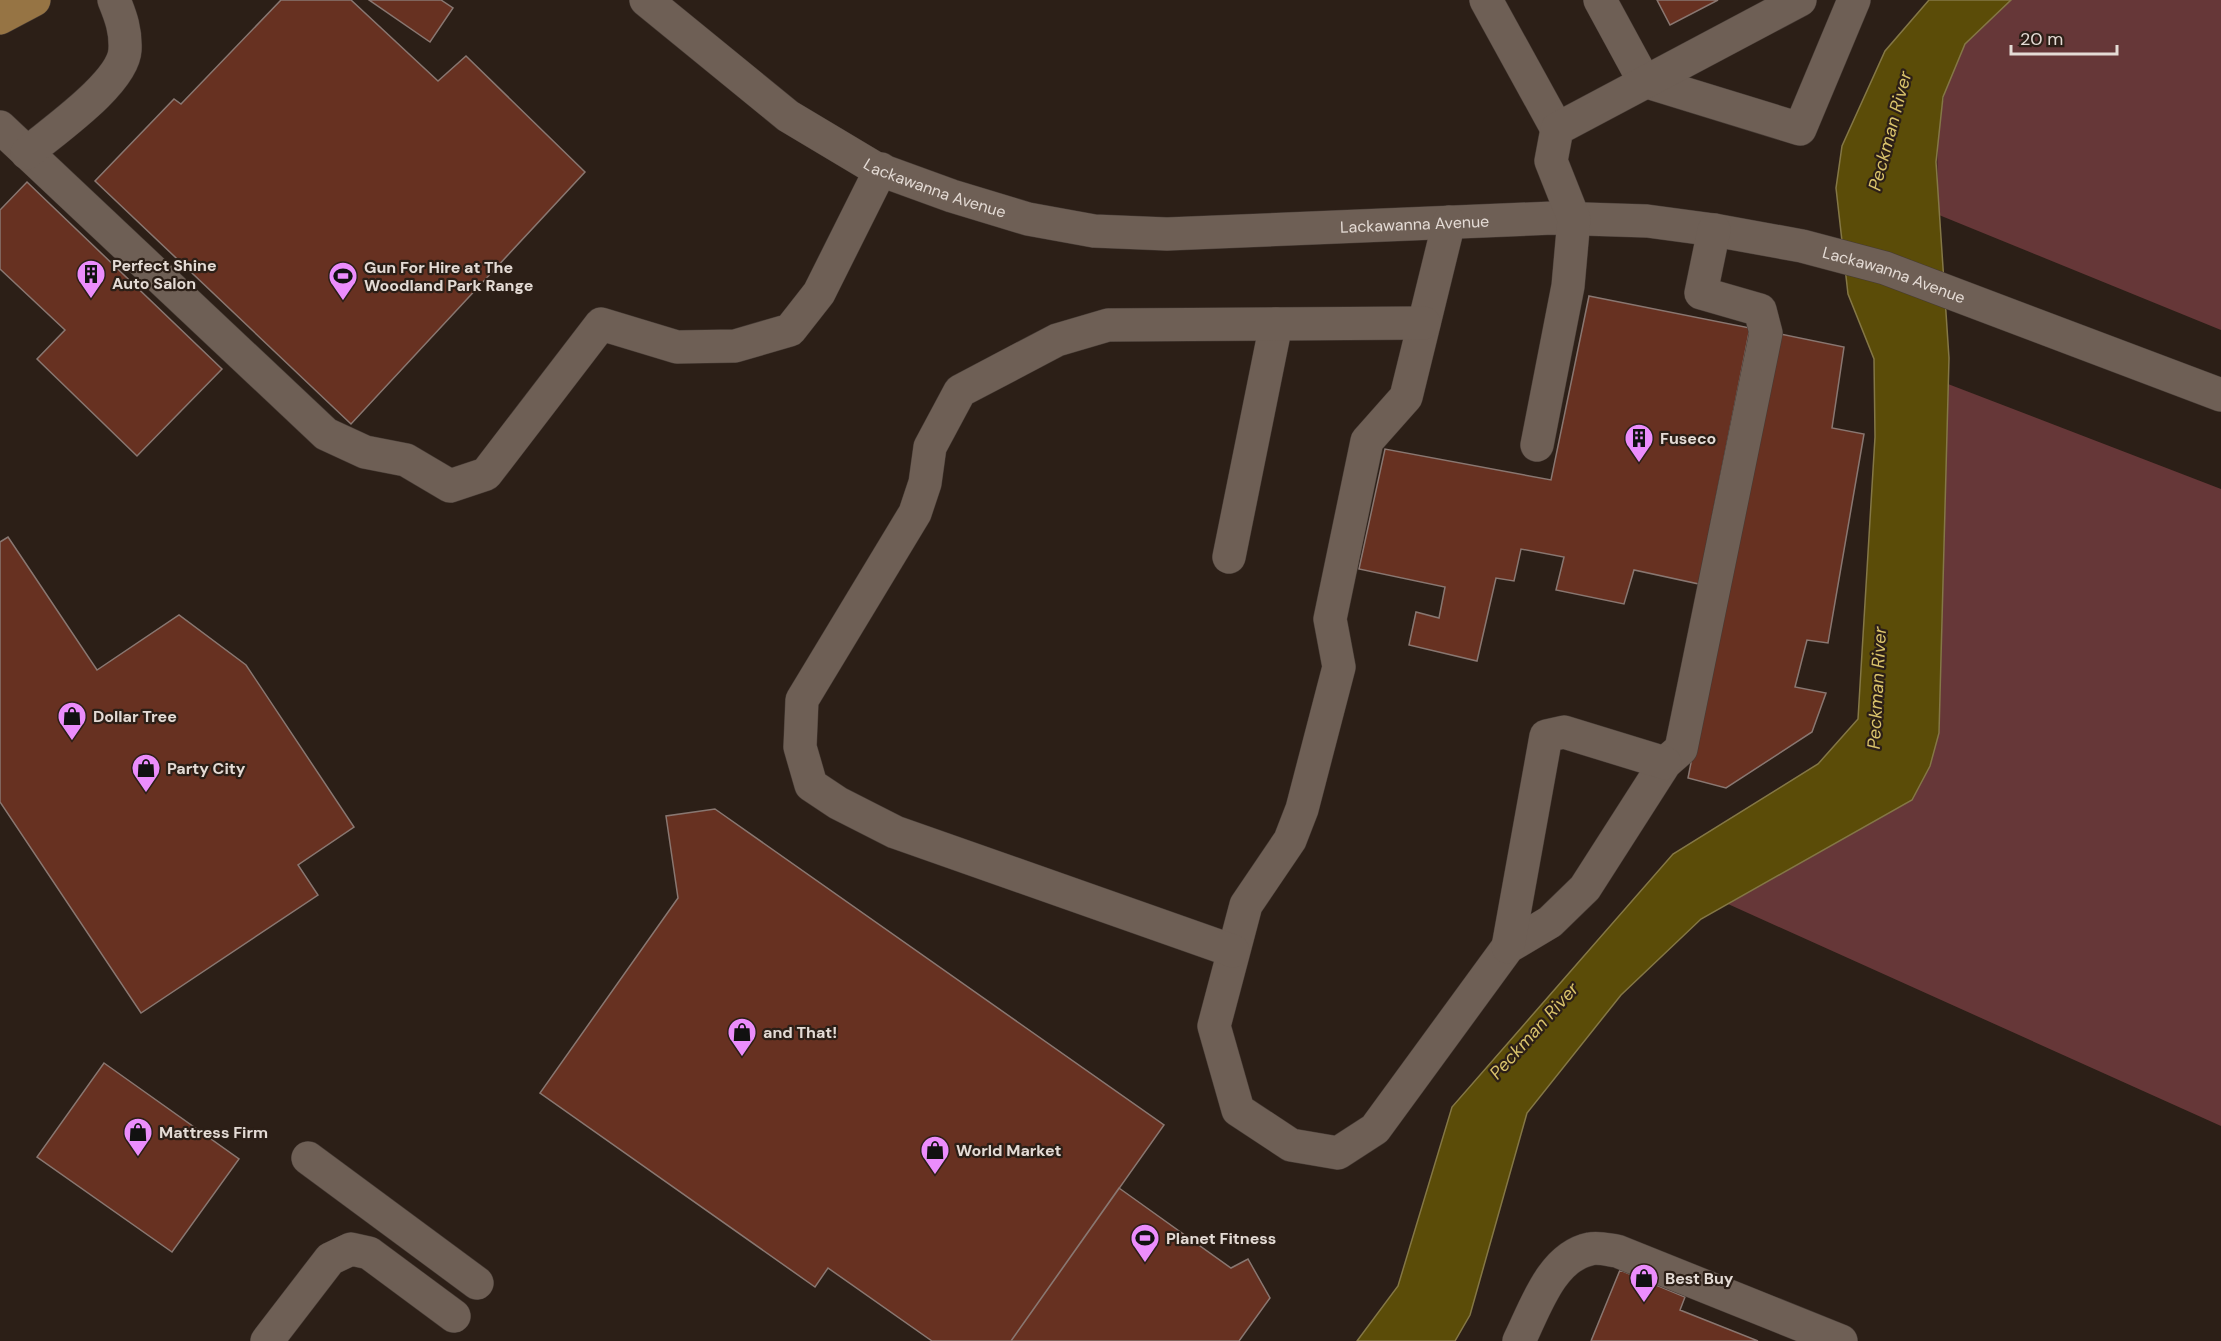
<svg xmlns="http://www.w3.org/2000/svg" width="2221" height="1341" viewBox="0 0 2221 1341" font-family="'DM Sans',sans-serif">
  <rect width="100%" height="100%" fill="#2c1f17"/>
  <path fill="#663738" d="M2011,0H2221V330L1939,215C1936,159 1934,95 1964,45C1974,28 1996,14 2011,0Z
    M1948,384L2221,489V1126L1728,904L1912,800L1939,733Z"/>
  <path fill="#5b4c08" stroke="#847746" stroke-width="1.5" d="M1929,0H2011L1965,44L1943,97L1936,162L1949,358L1939,733L1930,766L1912,800L1701,919L1621,995L1527,1113L1470,1315L1455,1341H1357L1398,1286L1452,1107L1673,854L1818,764L1858,719L1875,437L1874,359L1848,294L1836,188L1842,146L1885,51Z"/>
  <path fill="#673121" stroke="#897771" stroke-width="1.5" d="M281,0H351L438,81L466,56L585,172L351,424L95,181L174,99L181,104Z
    M369,0H441L453,8L430,42Z
    M1657,0H1718L1670,25Z
    M27,182L222,369L137,456L37,359L65,330L0,269V210Z
    M1589,296L1750,328L1699,584L1634,570L1624,604L1556,590L1564,557L1521,549L1514,581L1496,578L1477,661L1409,645L1416,612L1439,618L1445,587L1359,569L1385,449L1551,480Z
    M1775,333L1844,347L1832,428L1864,434L1828,643L1807,640L1795,687L1826,693L1812,732L1726,788L1688,778Z
    M8,537L97,670L179,615L246,665L354,827L298,865L318,895L141,1013L0,802V542Z
    M715,809L1164,1125L1011,1341H932L828,1268L815,1287L540,1093L678,898L666,816Z
    M104,1063L239,1159L172,1252L37,1157Z
    M1119,1188L1231,1268L1248,1259L1270,1298L1239,1341H1011Z
    M1620,1270L1685,1297L1680,1310L1758,1341H1591Z"/>
  <g fill="none" stroke-linecap="round" stroke-linejoin="round">
    <g stroke="#463b35" stroke-width="34">
      <g id="minor">
        <path id="s1" d="M646,0L788,116L875,168L952,196L1028,219L1094,231L1167,234L1553,218L1647,221L1714,230L1802,246L1885,268L2221,395"/>
        <path d="M1486,0L1557,129"/>
        <path d="M1600,0L1644,81L1800,129L1854,0"/>
        <path d="M0,127L326,434L365,452L406,460L450,486L486,474L601,324L677,347L735,346L790,330L819,293L881,169"/>
        <path d="M27,153C53,131 123,83 125,50C126,31 121,17 114,0"/>
        <path d="M1449,222L1406,397L1367,441L1330,619L1339,667L1302,809L1290,840L1246,905L1214,1026L1238,1110L1291,1145L1338,1153L1375,1129L1508,947L1550,922L1585,888L1665,763L1681,749L1766,333L1760,310L1701,293L1714,230"/>
        <path d="M1537,445L1568,286L1574,219L1551,161L1557,129L1800,0"/>
        <path d="M1229,557L1276,324"/>
        <path d="M1508,947L1546,736L1564,732L1665,763"/>
        <path d="M1233,951L895,832L838,803L811,785L800,747L802,700L915,513L925,483L930,447L960,391L1057,340L1108,325L1424,323"/>
        <path d="M308,1158L477,1283"/>
        <path d="M267,1341L330,1259L351,1249L369,1253L454,1316"/>
        <path d="M1519,1341C1535,1309 1551,1257 1590,1249C1598,1247 1609,1250 1617,1251L1841,1341"/>
      </g>
    </g>
    <g stroke="#463b35" stroke-width="34">
      <path id="major" d="M0,18L34,0"/>
    </g>
    <use href="#minor" stroke="#6e5f55" stroke-width="33"/>
    <use href="#major" stroke="#967444" stroke-width="33"/>
  </g>
  <defs>
    <g id="building-pin" transform="scale(1.5)"><path d="M0 17L-7.5 6A9.5 9.5 0 1 1 7.5 6Z" fill="#eb8dfc" stroke="#2c1f17"/><path d="M-4-6H4V6H1V3H-1V6H-4ZM-2.5-4.3h1.7v1.8h-1.7ZM.8-4.3h1.7v1.8H.8ZM-2.5-1h1.7V.8h-1.7ZM.8-1h1.7V.8H.8Z" fill="#111"/></g>
    <g id="stadium-pin" transform="scale(1.5)"><path d="M0 17L-7.5 6A9.5 9.5 0 1 1 7.5 6Z" fill="#eb8dfc" stroke="#2c1f17"/><path d="M0-5a6.5 5 0 1 0 0 10a6.5 5 0 1 0 0-10ZM-3.5-1.8h7v3.6h-7Z" fill="#111"/></g>
    <g id="shop-pin" transform="scale(1.5)"><path d="M0 17L-7.5 6A9.5 9.5 0 1 1 7.5 6Z" fill="#eb8dfc" stroke="#2c1f17"/><path d="M-5-2.5h2.3a2.7 3.5 0 0 1 5.4 0H5L5.5 6h-11ZM-1.5-2.5h3a1.5 2.3 0 0 0-3 0Z" fill="#111"/></g>
  </defs>
  <g fill-rule="evenodd">
    <use href="#building-pin" x="91" y="274"/>
    <use href="#stadium-pin" x="343" y="276"/>
    <use href="#building-pin" x="1639" y="438"/>
    <use href="#shop-pin" x="72" y="716"/>
    <use href="#shop-pin" x="146" y="768"/>
    <use href="#shop-pin" x="742" y="1032"/>
    <use href="#shop-pin" x="138" y="1132"/>
    <use href="#shop-pin" x="935" y="1150"/>
    <use href="#stadium-pin" x="1145" y="1238"/>
    <use href="#shop-pin" x="1644" y="1278"/>
  </g>
  <g text-anchor="middle" dominant-baseline="central" stroke-width="4.5" stroke-linejoin="round" paint-order="stroke">
    <g font-size="16" fill="#e4dbd5" stroke="#2c1f17">
      <text stroke="none"><textPath href="#s1" startOffset="348">Lackawanna Avenue</textPath></text>
      <text stroke="none"><textPath href="#s1" startOffset="834">Lackawanna Avenue</textPath></text>
      <text stroke="none"><textPath href="#s1" startOffset="1320">Lackawanna Avenue</textPath></text>
    </g>
    <g font-size="16" font-weight="bold" fill="#e4dbd5" stroke="#2c1f17" text-anchor="start">
      <text x="112" y="265">Perfect Shine<tspan x="112" dy="18">Auto Salon</tspan></text>
      <text x="364" y="267">Gun For Hire at The<tspan x="364" dy="18">Woodland Park Range</tspan></text>
      <text x="1660" y="438">Fuseco</text>
      <text x="93" y="716">Dollar Tree</text>
      <text x="167" y="768">Party City</text>
      <text x="763" y="1032">and That!</text>
      <text x="159" y="1132">Mattress Firm</text>
      <text x="956" y="1150">World Market</text>
      <text x="1166" y="1238">Planet Fitness</text>
      <text x="1665" y="1278">Best Buy</text>
    </g>
    <g font-size="18" font-style="italic" fill="#dac36b" stroke="#2c1f17">
      <text transform="translate(1890 131) rotate(-75)">Peckman River</text>
      <text transform="translate(1877 688) rotate(-87)">Peckman River</text>
      <text transform="translate(1534 1031) rotate(-48)">Peckman River</text>
    </g>
  </g>
  <path d="M2011 45v9h106v-9" fill="none" stroke="#e4dbd5" stroke-width="3"/>
  <text x="2020" y="45" font-size="18" fill="#e4dbd5" stroke="#2c1f17" stroke-width="4.5" paint-order="stroke">20 m</text>
</svg>
